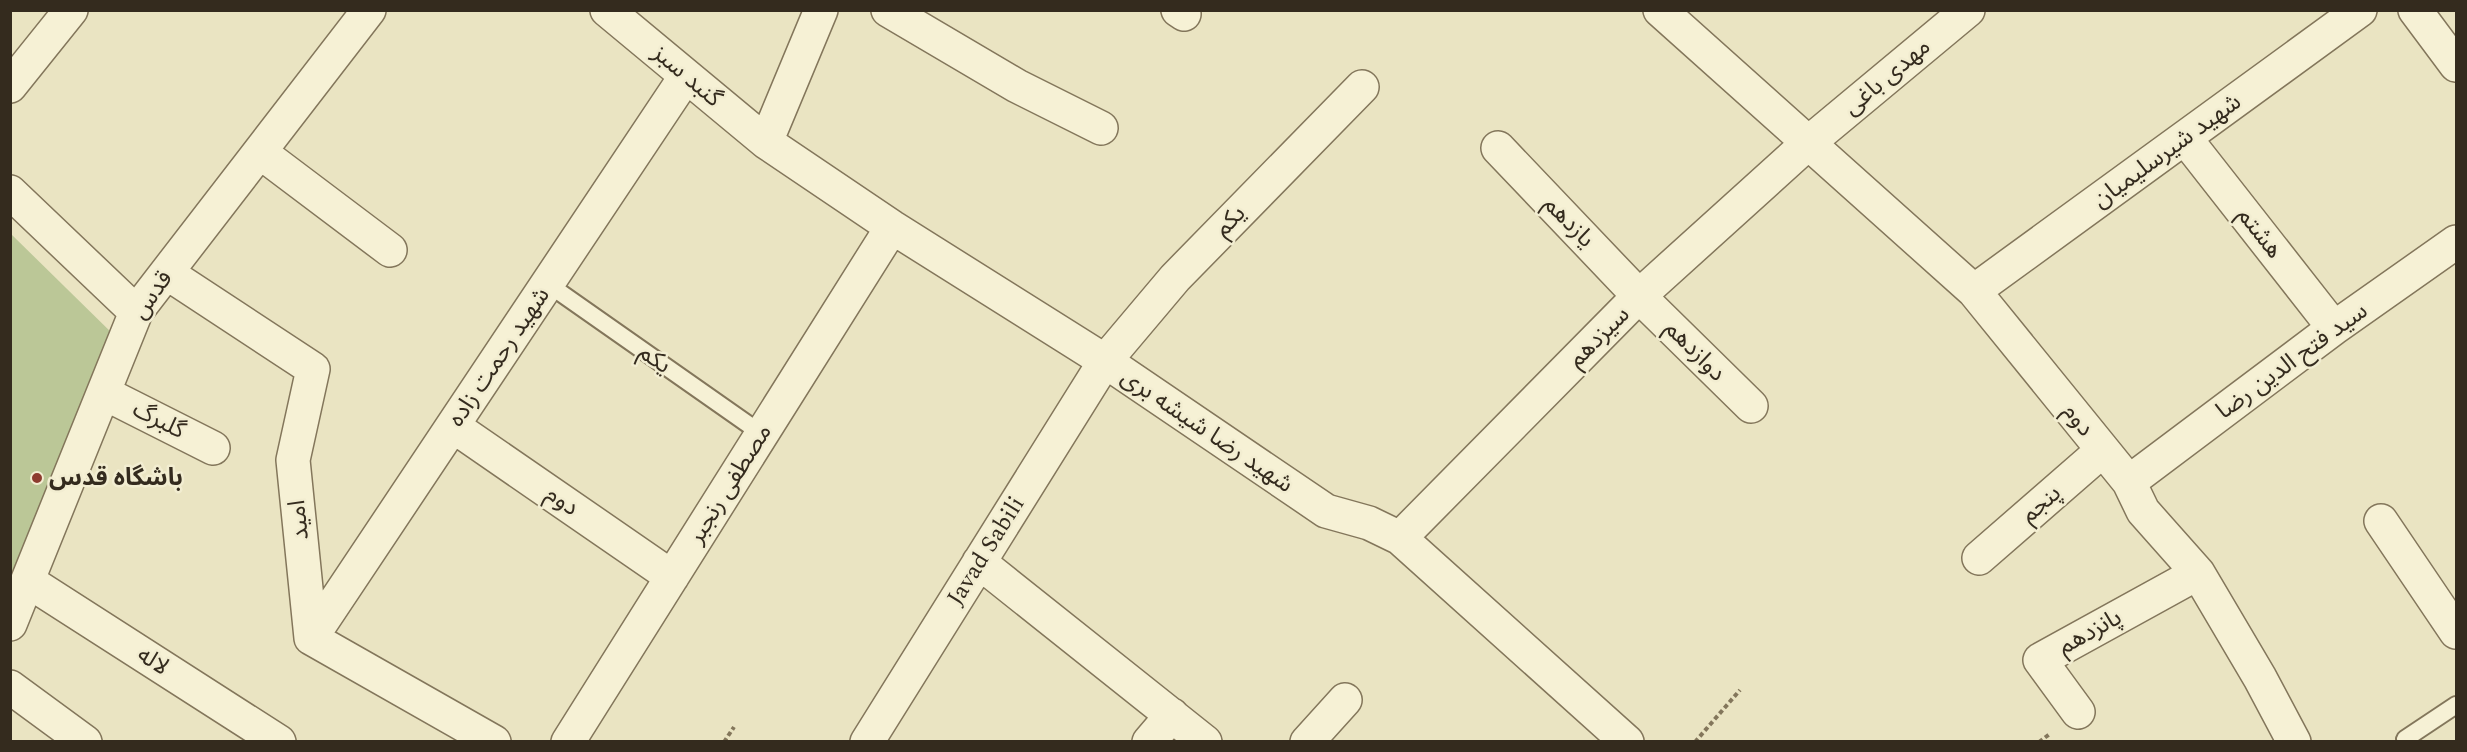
<svg xmlns="http://www.w3.org/2000/svg" width="2467" height="752" viewBox="0 0 2467 752" font-family="Spectral,'Noto Sans Arabic',serif">
  <rect width="100%" height="100%" fill="#eae4c2"/>
  <path fill="#bbc797" d="M11,234L118,339L11,617Z"/>
  <g fill="none" stroke-linecap="round" stroke-linejoin="round">
    <g stroke="#83765b" stroke-width="20">
      <path id="service" d="M548,284L762,434
        M2405,739L2456,705"/>
    </g>
    <g stroke="#83765b" stroke-width="36">
      <path id="minor" d="M607,10L766,142L892,227L1105,361L1326,511L1369,523L1400,538L1627,742
        M888,10L1017,86L1101,128
        M1178,10L1184,14
        M1660,10L1974,291L2129,482L2143,511L2198,573L2260,678L2294,742
        M2415,10L2456,65
        M10,86L71,10
        M2185,138L2334,328
        M766,142L821,10
        M1498,148L1639,296L1751,406
        M260,152L390,250
        M10,192L136,312
        M167,273L313,369L293,460L311,638L494,742
        M1974,291L2360,10
        M104,393L213,448
        M453,426L672,577
        M2129,482L2334,328L2456,242
        M2381,521L2456,632
        M1400,538L1639,296L1807,144L1968,10
        M1979,558L2103,450
        M979,562L1205,742
        M28,581L279,742
        M10,624L136,312L369,10
        M311,638L686,76
        M10,687L85,742
        M2078,712L2040,660L2198,573
        M568,742L892,227
        M867,742L1105,361L1175,278L1362,87
        M1149,742L1172,715
        M1307,742L1345,700"/>
    </g>
    <path stroke="#83765b" stroke-width="4" stroke-dasharray="4.5 3" stroke-linecap="butt" d="M724,742L734,727
      M1695,742L1740,690
      M2039,742L2051,733"/>
    <use href="#service" stroke="#f6f1d5" stroke-width="16"/>
    <use href="#minor" stroke="#f6f1d5" stroke-width="33"/>
  </g>
  <circle fill="#8d3c2f" stroke="#f2edd1" stroke-width="2" cx="37" cy="478" r="6"/>
  <g text-anchor="middle" dominant-baseline="central" stroke-width="5" stroke-linejoin="round" paint-order="stroke">
    <g font-size="24" fill="#342b1e" stroke="#f2edd1">
      <text transform="translate(687 76) rotate(40)">گنبد سبز</text>
      <text transform="translate(1887 77) rotate(-40)">مهدی باغی</text>
      <text transform="translate(2167 151) rotate(-36)">شهید شیرسلیمیان</text>
      <text transform="translate(1230 221) rotate(-46)">یکم</text>
      <text transform="translate(1569 222) rotate(46)">یازدهم</text>
      <text transform="translate(2260 233) rotate(52)">هشتم</text>
      <text transform="translate(152 295) rotate(-55)">قدس</text>
      <text transform="translate(1599 337) rotate(-45)">سیزدهم</text>
      <text transform="translate(1695 351) rotate(45)">دوازدهم</text>
      <text transform="translate(499 357) rotate(-56)">شهید رحمت زاده</text>
      <text transform="translate(655 359) rotate(35)">یکم</text>
      <text transform="translate(2292 361) rotate(-36)">سید فتح الدین رضا</text>
      <text transform="translate(159 420) rotate(27)">گلبرگ</text>
      <text transform="translate(2078 420) rotate(51)">دوم</text>
      <text transform="translate(1207 431) rotate(34)">شهید رضا شیشه بری</text>
      <text transform="translate(730 484) rotate(-58)">مصطفی رنجبر</text>
      <text transform="translate(562 501) rotate(34)">دوم</text>
      <text transform="translate(2041 504) rotate(-41)">پنجم</text>
      <text transform="translate(299 520) rotate(-96)">امید</text>
      <text transform="translate(986 551) rotate(-58)">Javad Sabili</text>
      <text transform="translate(2090 632) rotate(-29)">پانزدهم</text>
      <text transform="translate(153 661) rotate(33)">لاله</text>
    </g>
    <g font-size="24" font-weight="bold" fill="#342b1e" stroke="#f2edd1" text-anchor="start">
      <text x="49" y="478">باشگاه قدس</text>
    </g>
  </g>
  <rect width="2467" height="752" fill="none" stroke="#342b1e" stroke-width="24"/>
</svg>
